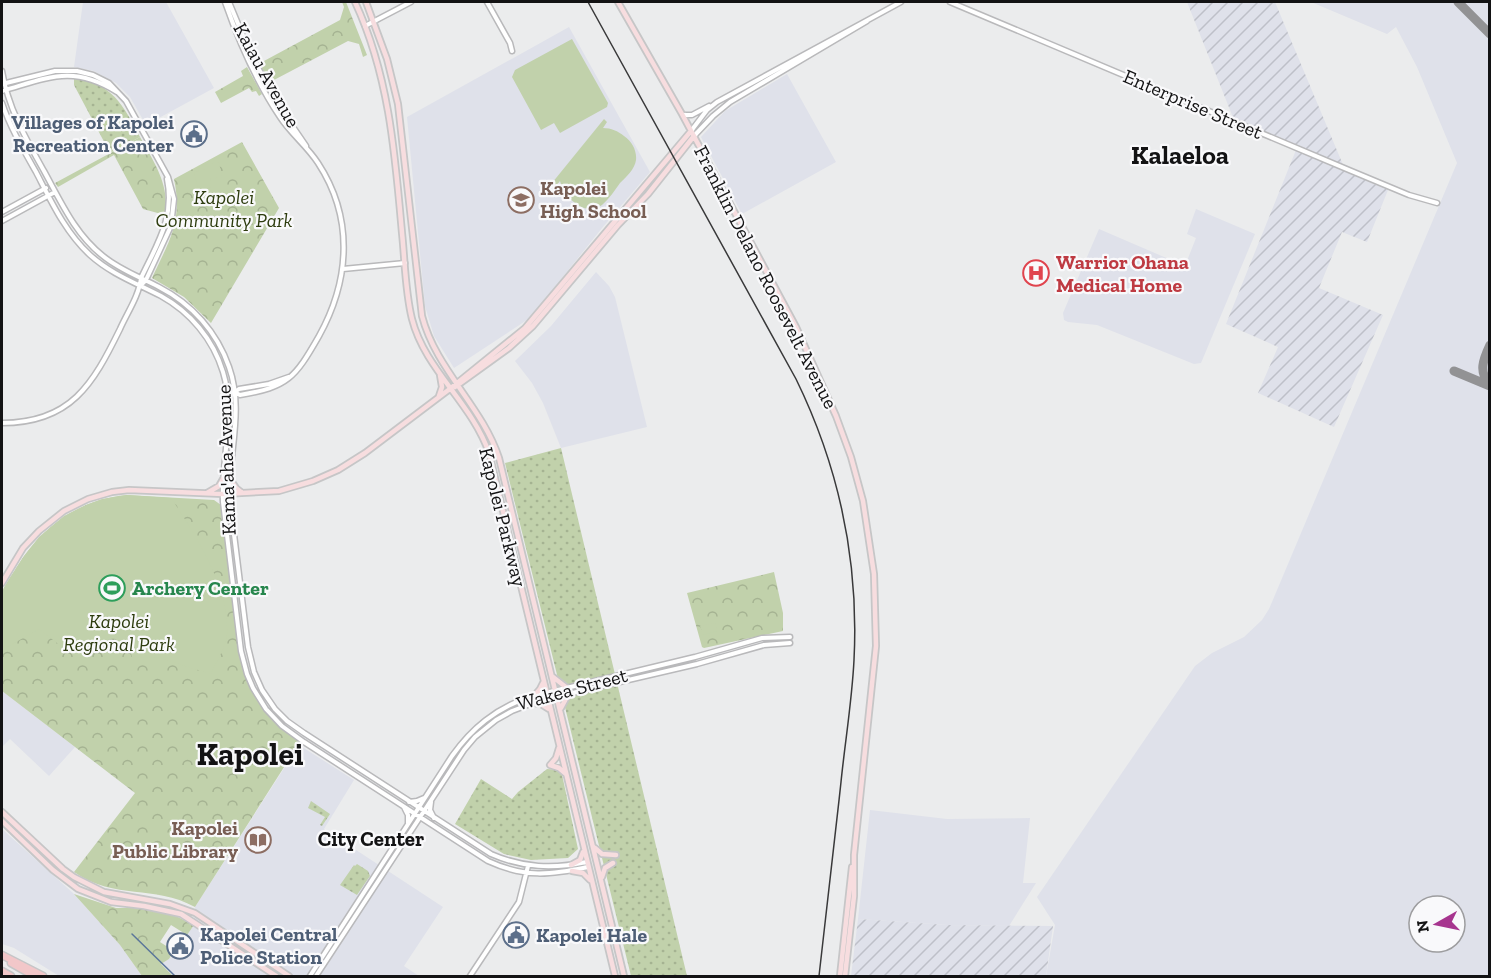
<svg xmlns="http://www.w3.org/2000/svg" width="1491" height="978" viewBox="0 0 1491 978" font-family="'Zilla Slab',serif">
  <defs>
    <pattern id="industrial-furrows" width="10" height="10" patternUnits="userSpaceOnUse" patternTransform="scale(1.5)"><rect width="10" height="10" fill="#dfe1ea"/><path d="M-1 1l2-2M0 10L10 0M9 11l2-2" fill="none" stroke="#bec0c8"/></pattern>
    <pattern id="grass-dots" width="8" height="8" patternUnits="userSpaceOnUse" patternTransform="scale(1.5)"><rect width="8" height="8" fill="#c1d1ab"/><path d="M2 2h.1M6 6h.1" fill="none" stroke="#a5b392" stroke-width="1.8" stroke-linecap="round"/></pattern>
    <pattern id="park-crowns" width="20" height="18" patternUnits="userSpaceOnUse" patternTransform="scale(1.5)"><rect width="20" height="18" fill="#c1d1ab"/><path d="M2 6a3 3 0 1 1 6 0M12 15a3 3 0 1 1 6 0" fill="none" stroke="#a5b392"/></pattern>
  </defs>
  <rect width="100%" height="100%" fill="#ebeced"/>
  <path fill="#dfe1ea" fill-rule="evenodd" d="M83,2H166L214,88L146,125L130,97L116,83L94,71L74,67Z
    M1311,2H1489V976H1046L1055,925L1037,897L1195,666L1212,653L1244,637L1262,620L1269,609L1457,163L1417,67L1396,27L1387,34ZM1419,906H1455V942H1419Z
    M569,27L650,172L602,228L530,318L454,368L434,336L425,306L407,117Z
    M787,74L836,162L742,214L701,137L725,111Z
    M1196,209L1255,234L1201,363L1194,364L1097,325L1068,322L1064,320L1063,313L1099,229L1185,266L1196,238L1187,234Z
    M596,272L609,286L615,297L647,427L561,448L543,403L532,383L515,361L551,326Z
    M2,691L75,747L49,776L10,739L2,747Z
    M299,745L354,780L324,829L443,907L404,966L419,976H173L161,964L169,959L194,925L195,907Z
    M870,810L947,819L1030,818L1023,883H1036L1009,926L947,925L858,919Z
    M2,829L74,894L120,945L142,976H59L14,948L2,944Z"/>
  <path fill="url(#industrial-furrows)" d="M1187,2H1275L1346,172L1388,190L1367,242L1342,232L1319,288L1383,315L1334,427L1258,393L1278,347L1226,324L1296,150L1236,125Z
    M858,919L947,925L1053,926L1046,976H851Z"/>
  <path fill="url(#grass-dots)" d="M74,79C113,83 123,105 140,137L110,153L74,85Z
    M561,448L687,976H631L505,463Z
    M547,769L561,770L578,849L568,858L531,860L504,854L455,824L481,779L512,799L518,792Z
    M311,801L330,814L322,826L320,825L325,817L308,808Z
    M357,864L368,871L370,876L357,895L340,885L354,865L355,866Z"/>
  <path fill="url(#park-crowns)" d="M342,2H346L367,55L363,57L359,44L348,41L274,80L275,84L272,85L273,89L270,90L253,59L257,57L259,60L262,59L264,61L340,20L344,7Z
    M247,67L262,94L259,96L256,91L252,92L249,88L221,103L215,92L243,76L241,71Z
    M140,137C154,162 170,185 165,215L143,209L114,155L58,187L55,183Z
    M242,142L279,208L211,323L184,297L152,278C169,241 183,222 174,179Z
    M127,495L214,500L221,505L244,667L266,710L299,739L300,742L195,907C153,884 116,901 74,872L135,793L2,691V592L24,556L39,537L64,516L86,505L102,499Z
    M774,572L783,613V631L704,648L702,647L687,593Z
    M74,894L116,908H135L172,914L194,925L187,935L171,925L160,942L174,951L169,959L161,964L173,976H142L120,945Z"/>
  <path fill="#c1d1ab" d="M572,39L608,103L607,107L560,133L554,123L541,130L512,77L515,70Z
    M604,119L607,122L603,128C611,128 618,131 624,136C632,141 637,151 636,160C635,169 626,177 620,183C615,190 609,199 602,205C584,218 564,196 560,181L556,186L552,183Z
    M219,162L222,177L210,179L211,187L198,189L194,172L207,169V164Z
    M127,495L171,498C196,535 230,589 227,635C226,647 216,662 211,674L156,657L132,658L128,636L62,647L39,629L9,646L2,647C1,634 0,602 2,592C5,584 12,575 16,568C42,527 77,500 127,495Z
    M715,623L717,631L703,635L700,626Z"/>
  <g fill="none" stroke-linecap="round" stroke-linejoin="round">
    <path stroke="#5b769a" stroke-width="1.5" d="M132,934L175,976"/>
    <path stroke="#929294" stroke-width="9" d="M1458,2L1490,34
      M1490,345C1483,360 1478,372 1490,385
      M1454,371L1490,386"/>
    <g stroke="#b9b9bb" stroke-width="7">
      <path id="minor" d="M225,2C239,42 256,81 280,117C291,134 307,146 318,163C354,218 350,280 319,336C295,378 288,387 240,395L236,393
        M229,2L251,55L280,108L306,146
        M487,2L510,43L512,51
        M950,2L1349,170L1409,195L1437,203
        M365,26L411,2
        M2,71C8,108 26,139 44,171C61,202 75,234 103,256C120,270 140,277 159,287C192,304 217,332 229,367C245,412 227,456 230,502L248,647L254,672L262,690L275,709L287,721L304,733L491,854C523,868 553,869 587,862
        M2,84L55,71H77L93,75L109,83L126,101L168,177L174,199L171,226L146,280L140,286
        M2,91C48,78 72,64 117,92
        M2,103C10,127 23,149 36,172C51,201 65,232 90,255C111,274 136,283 161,296C190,312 213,339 223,372C236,414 221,459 223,502L241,651L247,674L253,688L266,709L282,726L304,742L488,861C525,878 550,875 588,867
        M683,115H692L709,106
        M691,131L707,110L717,102L901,2
        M694,136L713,116L730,102L867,21
        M2,212L46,188
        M2,221L55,192
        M343,269L405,263
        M228,393L235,392L239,389L269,384L289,377
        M2,423C71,423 93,384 120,329C127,313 139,296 141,278C157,244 175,218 167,179
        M409,802L417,801L424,798
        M431,802L430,810L434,818
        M404,807L408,815V823
        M310,976L452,756C472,728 495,709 529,697L695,657L762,638L790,637
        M316,976L464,750L475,737L496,720L512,711L538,701L697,664L764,645L790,643
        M470,976L519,902L528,866"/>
    </g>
    <g stroke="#c6c6c7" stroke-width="8">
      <path id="major" d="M355,2C389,75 395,153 402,233C405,261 405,291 412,319C425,370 472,403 489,453L615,976
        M366,2L387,59L398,104L422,316C436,370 482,406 499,458L624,976
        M618,2L682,114L796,327L836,416L851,457L863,501L874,574L876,646L854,855V896L845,976
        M455,387L509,348L533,326L618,225L648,194L694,136
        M439,396L442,387L440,375
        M230,479L236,488L241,492
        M207,493L219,486L223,479
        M2,583L23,548L39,531L64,511L88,499L112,492L129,490L223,494L279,491L313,481L338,470L365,453L451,388L525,328L691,131
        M553,677L567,688
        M534,696L540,689L543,683
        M533,703L541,704L549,709
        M561,708L569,693
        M559,748L556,758L550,765L559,768L566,774
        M2,812L63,869L74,877L104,892L170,904L195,913L289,976
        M2,821L53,870L78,889L111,902L144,906L181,914L276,976
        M595,848L602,854L616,855
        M571,865L580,860L583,852
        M572,871L583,873L590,880
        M602,877L605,868L613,863
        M840,976L852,867"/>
    </g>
    <g stroke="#c6c6c7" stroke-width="9">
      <path id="highway" d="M2,955L43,976
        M11,963L34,976
        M2,971L11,976"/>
    </g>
    <use href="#minor" stroke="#fff" stroke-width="4"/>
    <use href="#major" stroke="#f7dddf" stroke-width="4.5"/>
    <use href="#highway" stroke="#f2c7c9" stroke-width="6"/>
    <path stroke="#39393a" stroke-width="1.5" d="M588,2L796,379C839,467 859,562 854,660C852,701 845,742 841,782C834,847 826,912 819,976"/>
  </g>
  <defs>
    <g id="civic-ring" transform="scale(1.35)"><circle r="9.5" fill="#f9f9fb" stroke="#5c6f8a" stroke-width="1.5"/><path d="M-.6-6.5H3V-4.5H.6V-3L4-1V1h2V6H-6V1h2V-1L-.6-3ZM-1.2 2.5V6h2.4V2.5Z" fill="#5c6f8a"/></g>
    <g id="school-ring" transform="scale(1.35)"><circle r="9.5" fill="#f9f9fb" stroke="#8d6e63" stroke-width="1.5"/><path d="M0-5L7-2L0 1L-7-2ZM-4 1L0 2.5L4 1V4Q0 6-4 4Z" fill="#8d6e63"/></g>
    <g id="hospital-ring" transform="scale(1.35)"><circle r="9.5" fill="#f9f9fb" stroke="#e0444e" stroke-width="1.5"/><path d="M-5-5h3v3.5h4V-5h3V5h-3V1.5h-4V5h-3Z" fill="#e0444e"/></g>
    <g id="stadium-ring" transform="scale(1.35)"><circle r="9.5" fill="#f9f9fb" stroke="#2e9e5b" stroke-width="1.5"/><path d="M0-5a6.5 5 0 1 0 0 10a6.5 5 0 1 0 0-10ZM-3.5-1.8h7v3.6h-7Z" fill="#2e9e5b"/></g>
    <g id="library-ring" transform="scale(1.35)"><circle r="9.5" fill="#f9f9fb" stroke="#8d6e63" stroke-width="1.5"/><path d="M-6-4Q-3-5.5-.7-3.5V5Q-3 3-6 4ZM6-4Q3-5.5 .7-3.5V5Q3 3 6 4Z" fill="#8d6e63"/></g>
  </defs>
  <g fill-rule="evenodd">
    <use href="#civic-ring" x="194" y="134"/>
    <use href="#school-ring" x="521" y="200"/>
    <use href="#hospital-ring" x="1036" y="273"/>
    <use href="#stadium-ring" x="112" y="588"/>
    <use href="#library-ring" x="258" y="840"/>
    <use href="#civic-ring" x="516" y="935"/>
    <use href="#civic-ring" x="180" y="946"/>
  </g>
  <g text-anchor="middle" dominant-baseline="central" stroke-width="4.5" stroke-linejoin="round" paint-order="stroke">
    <g font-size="20" fill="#131314" stroke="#f9f9fb">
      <text transform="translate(267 75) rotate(61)">Kaiau Avenue</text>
      <text transform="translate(1193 104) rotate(23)">Enterprise Street</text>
      <text transform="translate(766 277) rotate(63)">Franklin Delano Roosevelt Avenue</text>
      <text transform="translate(226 460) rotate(-92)">Kama'aha Avenue</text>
      <text transform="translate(503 517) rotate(76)">Kapolei Parkway</text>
      <text transform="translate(572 689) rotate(-15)">Wakea Street</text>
    </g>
    <g font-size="20" font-weight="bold" fill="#4e5e75" stroke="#f9f9fb" text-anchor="start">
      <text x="174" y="122" text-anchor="end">Villages of Kapolei<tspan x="174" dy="23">Recreation Center</tspan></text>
      <text x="200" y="934">Kapolei Central<tspan x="200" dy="23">Police Station</tspan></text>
      <text x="536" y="935">Kapolei Hale</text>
    </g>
    <g font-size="20" font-weight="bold" fill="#785e54" stroke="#f9f9fb" text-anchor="start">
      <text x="540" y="188">Kapolei<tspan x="540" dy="23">High School</tspan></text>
      <text x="238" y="828" text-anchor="end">Kapolei<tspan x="238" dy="23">Public Library</tspan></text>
    </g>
    <g font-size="20" font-style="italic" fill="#2d3c0e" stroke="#f9f9fb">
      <text x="224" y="197">Kapolei<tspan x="224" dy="23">Community Park</tspan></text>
      <text x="119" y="621">Kapolei<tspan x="119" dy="23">Regional Park</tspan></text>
    </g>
    <g font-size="20" font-weight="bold" fill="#be3a42" stroke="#f9f9fb" text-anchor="start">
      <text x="1056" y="262">Warrior Ohana<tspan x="1056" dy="23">Medical Home</tspan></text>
    </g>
    <g font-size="20" font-weight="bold" fill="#27864d" stroke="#f9f9fb" text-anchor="start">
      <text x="132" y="588">Archery Center</text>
    </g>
    <g font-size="21" font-weight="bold" fill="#131314" stroke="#f9f9fb">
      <text x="371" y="838">City Center</text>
    </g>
    <g font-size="26" font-weight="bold" fill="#131314" stroke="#f9f9fb">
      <text x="1180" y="155">Kalaeloa</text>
    </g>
    <g font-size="32" font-weight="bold" fill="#131314" stroke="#f9f9fb">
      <text x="250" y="754">Kapolei</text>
    </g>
  </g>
  <rect width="1491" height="978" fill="none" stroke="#131314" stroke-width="6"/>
  <g transform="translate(1437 924) rotate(261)"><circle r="28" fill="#f9f9fb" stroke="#9d9d9f" stroke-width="1.5"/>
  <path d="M0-4.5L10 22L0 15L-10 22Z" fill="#a7358f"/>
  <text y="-9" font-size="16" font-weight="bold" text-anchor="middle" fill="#131314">N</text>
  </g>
</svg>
